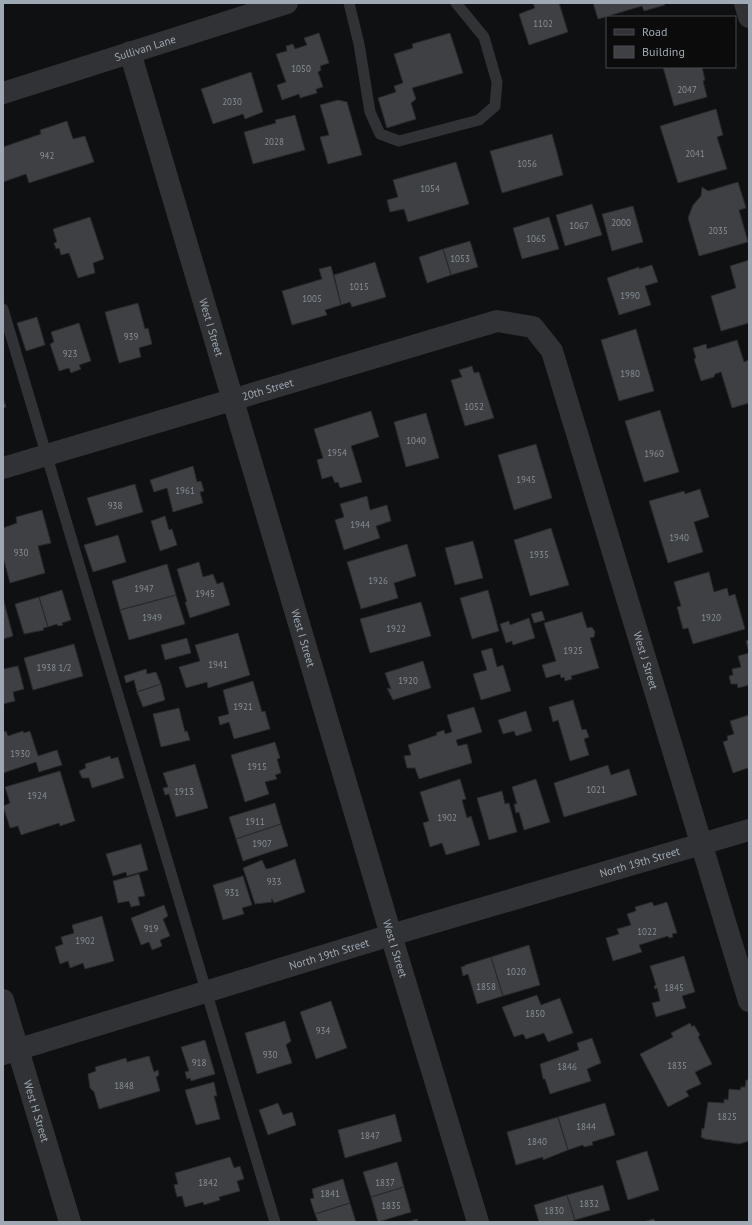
<svg xmlns="http://www.w3.org/2000/svg" width="752" height="1225" viewBox="0 0 752 1225" font-family="'PT Sans',sans-serif">
  <rect width="100%" height="100%" fill="#0f1011"/>
  <path fill="#3e4044" stroke="#292a2d" d="M533,3H559L568,32L529,45L519,14L535,8Z
    M593,3H664L665,5L644,11L642,6L598,19Z
    M319,33L329,63L320,66L321,70L318,72L323,87L316,89L317,93L300,98L299,94L282,100L277,85L286,82L276,54L287,51L286,46L293,44L295,49L307,45L304,38Z
    M450,33L463,73L412,88L416,99L411,103L416,119L387,128L378,98L396,92L394,86L403,83L394,54L413,48L412,44Z
    M663,67H702L705,80L703,81L707,97L674,106Z
    M251,72L263,112L245,119L243,114L213,124L201,89Z
    M338,100L347,102L362,155L328,164L320,137L329,135L320,105Z
    M716,109L723,135L717,137L727,169L678,183L660,126Z
    M295,115L305,150L253,164L244,132L276,123L275,120Z
    M67,121L73,139L85,136L94,162L29,183L26,174L3,182V147L41,134L40,130Z
    M552,134L563,175L502,193L490,151Z
    M456,162L469,204L408,222L404,209L390,212L387,200L398,197L393,180Z
    M738,182L746,208L739,210L748,242L699,256L688,218L693,205L701,196L702,187L708,191Z
    M592,204L602,235L565,246L556,215Z
    M633,206L643,242L612,251L602,214Z
    M90,217L104,259L93,263L95,273L78,278L69,253L61,255L59,248L56,249L54,243L57,242L53,229Z
    M549,217L559,249L522,259L513,228Z
    M470,241L478,267L451,275L443,249Z
    M443,249L451,275L427,283L419,257Z
    M749,260V323L721,331L711,296L736,288L730,266Z
    M375,262L386,297L352,307L350,302L341,305L334,275Z
    M652,265L658,282L645,286L651,305L619,315L607,278L639,267V269Z
    M331,266L341,305L325,310L327,315L292,325L282,291L322,279L319,269Z
    M138,303L145,329L148,328L152,344L139,348L141,357L119,363L105,312Z
    M37,317L45,345L26,351L17,323Z
    M79,323L91,361L79,365L81,369L71,373L69,368L59,371L50,344L54,342L51,332Z
    M636,329L654,391L619,401L601,340Z
    M737,340L744,362L749,360V403L732,408L721,372L715,374L714,377L701,381L694,359L696,358L693,348L706,344L707,349Z
    M472,366L474,373L479,372L494,418L465,426L451,380L462,377L459,370Z
    M3,398L6,407L3,408Z
    M660,410L679,472L644,482L625,421Z
    M371,411L379,437L351,446L362,482L340,488L338,482L335,483L332,476L322,479L317,460L323,458L314,429Z
    M426,413L439,458L406,467L394,422Z
    M536,444L552,498L514,510L498,455Z
    M193,466L197,482L201,481L204,491L200,492L203,503L173,512L167,488L154,492L150,480Z
    M135,484L143,512L96,526L87,498Z
    M700,489L709,517L694,522L703,552L668,563L649,501L684,491L685,494Z
    M367,496L370,510L387,505L391,521L376,526L380,538L344,550L335,520L344,517L340,504Z
    M42,510L51,543L38,546L45,573L10,583L3,557V528L17,523L16,517Z
    M165,516L169,530L172,529L177,545L160,551L151,521Z
    M551,528L569,585L530,596L514,540Z
    M118,535L126,562L93,572L84,545Z
    M473,541L483,578L455,585L445,548Z
    M407,544L416,576L394,583L398,598L361,609L347,562Z
    M199,562L203,577L213,574L217,584L223,582L230,605L190,618L185,602H187L177,569Z
    M167,564L176,595L120,610L112,581Z
    M709,572L714,592L727,588L729,596L735,594L745,629L693,644L688,628L683,629L677,607L681,606L674,582Z
    M62,590L71,620L62,623L63,625L58,626L57,624L48,627L39,597Z
    M488,590L499,631L472,639L460,598Z
    M176,595L185,624L129,640L120,610Z
    M39,597L48,627L43,628L44,630L24,634L15,604Z
    M3,598L13,636L3,639Z
    M421,602L431,636L370,653L360,619Z
    M542,611L545,620L534,623L531,614Z
    M582,612L587,628L592,627L595,632L594,637L590,638L599,668L571,676L572,679L565,681L564,677L561,678L560,674L546,678L542,665L556,661L544,623Z
    M529,618L535,638L513,645L512,641L506,643L500,624L509,621L510,625Z
    M238,633L250,675L208,688L207,682L186,688L179,667L200,661L195,645Z
    M187,638L191,653L165,660L161,645Z
    M749,640V652L746,641Z
    M74,644L83,676L33,690L24,658Z
    M492,648L497,667L503,665L511,691L481,700L473,674L487,670L481,651Z
    M749,653V685L738,688L737,684H731L729,676L733,675L732,669L741,667L738,656Z
    M423,661L431,688L393,700L387,688L391,689L385,673Z
    M18,666L24,689L13,692L15,701L3,704V669Z
    M146,669L147,674L156,672L161,684L137,692L134,680L126,683L124,676Z
    M253,681L262,712L265,711L270,729L234,739L229,722L220,725L218,717L229,714L223,690Z
    M161,684L165,700L143,707L137,692Z
    M573,700L582,730L586,729L589,737L584,739L589,755L570,761L558,720L553,722L549,707Z
    M474,707L482,732L456,740L458,746L467,744L472,763L419,779L415,768H407L404,756L411,755L408,745L437,735L436,733L444,730L445,734L452,732L447,715Z
    M179,708L185,732L187,731L190,740L161,747L153,714Z
    M526,711L532,731L516,736L514,731L503,734L498,720Z
    M749,715V771L748,768L733,773L723,742L728,740L727,736L734,734L730,721Z
    M6,731L8,736L23,731L24,733L30,731L38,756L57,750L62,765L39,772L36,762L3,773V732Z
    M275,742L280,758L277,759L281,773L275,775L277,779L265,782L269,794L245,802L231,755Z
    M110,756L111,759L118,757L124,778L92,788L89,778H82L79,771L86,768L85,764Z
    M195,764L208,808L176,817L169,794L165,795L163,788L168,787L163,773Z
    M608,765L611,775L629,769L637,795L564,817L554,783Z
    M60,771L75,821L60,826L59,823L21,835L18,826L10,828L3,806L10,803L5,787Z
    M460,779L466,799L462,800L463,804L467,818L471,816L480,845L446,855L442,843L430,847L423,823L429,821L420,792Z
    M536,779L550,822L524,830L519,812L516,813L514,804H517L512,787Z
    M502,791L505,804L509,803L517,832L489,840L477,798Z
    M275,803L281,824L236,839L229,817Z
    M281,824L288,846L243,861L236,839Z
    M141,844L148,870L127,876L126,872L113,876L106,854Z
    M295,859L305,892L274,903L272,899H271L272,902L255,904L243,868L262,860L266,869L271,868Z
    M139,874L145,896L138,897L140,905L131,907L129,901L118,903L113,881Z
    M243,876L252,905L242,908L244,914L223,920L213,885Z
    M652,902L654,906L667,902L677,933L672,934L673,937L669,938L668,936L639,945L642,952L613,961L606,938L619,934L617,929L631,925L627,914L636,911L635,907Z
    M164,905L168,916L163,919L170,936L160,940L162,946L152,950L149,942L141,945L131,918Z
    M102,916L114,961L85,969L83,963L70,968L68,961L60,964L55,947L63,944L61,937L74,933L72,925Z
    M529,945L540,985L503,996L491,957Z
    M684,956L695,992L682,996L686,1008L656,1017L652,1003L660,1001L657,988L655,989L654,986L656,985L650,966Z
    M491,957L503,996L477,1004L468,974L463,976L461,967L465,966V965Z
    M537,995L541,1005L560,998L573,1033L548,1042L544,1033L526,1039L523,1034L514,1037L502,1007Z
    M331,1001L347,1048L316,1059L300,1012Z
    M285,1021L291,1041L286,1045L292,1063L257,1074L245,1033Z
    M690,1023L692,1027L694,1025L700,1035L698,1037L712,1064L695,1072L701,1084L686,1091L689,1096L668,1107L640,1054L673,1037L671,1033Z
    M592,1038L601,1063L587,1069L591,1081L550,1094L545,1079H543L540,1064L579,1050L577,1043Z
    M205,1040L215,1074L191,1081L190,1078L187,1079L185,1072L189,1071L181,1047Z
    M149,1056L154,1072L158,1070L159,1075L156,1077L160,1091L99,1109L94,1092L90,1088L88,1074L96,1071L95,1067L126,1058L127,1062Z
    M746,1080H749V1141L739,1144L705,1139L701,1137L702,1128L704,1129L708,1102L724,1103V1099L728,1100L729,1089L740,1090L741,1087H745Z
    M214,1082L217,1096H214L220,1119L196,1125L185,1090Z
    M278,1103L283,1115L292,1112L296,1125L268,1135L259,1110Z
    M605,1103L615,1135L592,1142L593,1145L584,1147L583,1145L568,1150L558,1117Z
    M395,1114L402,1141L345,1158L338,1130Z
    M558,1117L568,1150L543,1160V1157L516,1165L507,1132Z
    M647,1151L659,1190L628,1200L616,1161Z
    M230,1157L234,1168L240,1166L244,1179L237,1181L240,1191L219,1197L220,1200L204,1205L203,1202L185,1207L182,1196L177,1197L174,1185L178,1184L175,1173Z
    M397,1162L404,1187L371,1197L363,1172Z
    M343,1179L350,1203L315,1214L310,1199L314,1198L312,1189Z
    M603,1185L610,1210L575,1220L567,1195Z
    M404,1187L411,1212L378,1222L371,1197Z
    M567,1195L575,1220L570,1222H539L534,1205Z
    M350,1203L356,1222H318L315,1214Z
    M417,1219L418,1222H407Z
    M654,1219L655,1222H643Z"/>
  <g fill="none" stroke-linecap="round" stroke-linejoin="round">
    <path stroke="#303236" stroke-width="11" d="M349,3L359,44L370,112L380,134L399,141L479,120L495,106L497,82L484,37L456,3
      M3,309L275,1222"/>
    <g stroke="#303236" stroke-width="22">
      <path d="M745,3L749,17"/>
      <path id="s1" d="M130,52L391,935L478,1222"/>
      <path id="s2" d="M3,468L497,321L533,327L552,351L749,1001"/>
      <path id="s3" d="M3,1000L70,1222"/>
      <path id="s4" d="M3,1054L391,935L749,830"/>
    </g>
    <path stroke="#303236" stroke-width="22" id="s5" d="M3,93L287,3"/>
  </g>
  <g text-anchor="middle" dominant-baseline="central" stroke-width="3" stroke-linejoin="round" paint-order="stroke">
    <g font-size="9" fill="#878f97">
      <text x="543" y="23">1102</text>
      <text x="301" y="68">1050</text>
      <text x="687" y="89">2047</text>
      <text x="232" y="101">2030</text>
      <text x="274" y="141">2028</text>
      <text x="695" y="153">2041</text>
      <text x="47" y="155">942</text>
      <text x="527" y="163">1056</text>
      <text x="430" y="188">1054</text>
      <text x="621" y="222">2000</text>
      <text x="579" y="225">1067</text>
      <text x="718" y="230">2035</text>
      <text x="536" y="238">1065</text>
      <text x="460" y="258">1053</text>
      <text x="359" y="286">1015</text>
      <text x="630" y="295">1990</text>
      <text x="312" y="298">1005</text>
      <text x="131" y="336">939</text>
      <text x="70" y="353">923</text>
      <text x="630" y="373">1980</text>
      <text x="474" y="406">1052</text>
      <text x="416" y="440">1040</text>
      <text x="337" y="452">1954</text>
      <text x="654" y="453">1960</text>
      <text x="526" y="479">1945</text>
      <text x="185" y="490">1961</text>
      <text x="115" y="505">938</text>
      <text x="360" y="524">1944</text>
      <text x="679" y="537">1940</text>
      <text x="21" y="552">930</text>
      <text x="539" y="554">1935</text>
      <text x="378" y="580">1926</text>
      <text x="144" y="588">1947</text>
      <text x="205" y="593">1945</text>
      <text x="152" y="617">1949</text>
      <text x="711" y="617">1920</text>
      <text x="396" y="628">1922</text>
      <text x="573" y="650">1925</text>
      <text x="218" y="664">1941</text>
      <text x="54" y="667">1938 1/2</text>
      <text x="408" y="680">1920</text>
      <text x="243" y="706">1921</text>
      <text x="20" y="753">1930</text>
      <text x="257" y="766">1915</text>
      <text x="596" y="789">1021</text>
      <text x="184" y="791">1913</text>
      <text x="37" y="795">1924</text>
      <text x="447" y="817">1902</text>
      <text x="255" y="821">1911</text>
      <text x="262" y="843">1907</text>
      <text x="274" y="881">933</text>
      <text x="232" y="892">931</text>
      <text x="151" y="928">919</text>
      <text x="647" y="931">1022</text>
      <text x="85" y="940">1902</text>
      <text x="516" y="971">1020</text>
      <text x="486" y="986">1858</text>
      <text x="674" y="987">1845</text>
      <text x="535" y="1013">1850</text>
      <text x="323" y="1030">934</text>
      <text x="270" y="1054">930</text>
      <text x="199" y="1062">918</text>
      <text x="677" y="1065">1835</text>
      <text x="567" y="1066">1846</text>
      <text x="124" y="1085">1848</text>
      <text x="727" y="1116">1825</text>
      <text x="586" y="1126">1844</text>
      <text x="370" y="1135">1847</text>
      <text x="537" y="1141">1840</text>
      <text x="208" y="1182">1842</text>
      <text x="385" y="1182">1837</text>
      <text x="330" y="1193">1841</text>
      <text x="589" y="1203">1832</text>
      <text x="391" y="1205">1835</text>
      <text x="554" y="1210">1830</text>
    </g>
    <g font-size="11" fill="#9fa9b3" stroke="#0b0b0c">
      <text stroke="none"><textPath href="#s5" startOffset="149">Sullivan Lane</textPath></text>
      <text stroke="none"><textPath href="#s1" startOffset="287">West I Street</textPath></text>
      <text stroke="none"><textPath href="#s2" startOffset="276">20th Street</textPath></text>
      <text stroke="none"><textPath href="#s1" startOffset="611">West I Street</textPath></text>
      <text stroke="none"><textPath href="#s2" startOffset="906">West J Street</textPath></text>
      <text stroke="none"><textPath href="#s4" startOffset="665">North 19th Street</textPath></text>
      <text stroke="none"><textPath href="#s1" startOffset="935">West I Street</textPath></text>
      <text stroke="none"><textPath href="#s4" startOffset="341">North 19th Street</textPath></text>
      <text stroke="none"><textPath href="#s3" startOffset="116">West H Street</textPath></text>
    </g>
  </g>
  <rect width="752" height="1225" fill="none" stroke="#9fa9b3" stroke-width="8"/>
  <rect x="606" y="16" width="130" height="52" fill="#0b0b0c" stroke="#464a4f"/>
  <rect x="614" y="29" width="20" height="6" fill="#303236" stroke="#464a4f"/>
  <text x="642" y="36" font-size="12" fill="#9fa9b3">Road</text>
  <rect x="614" y="46" width="20" height="12" fill="#3e4044" stroke="#464a4f"/>
  <text x="642" y="56" font-size="12" fill="#9fa9b3">Building</text>
</svg>
